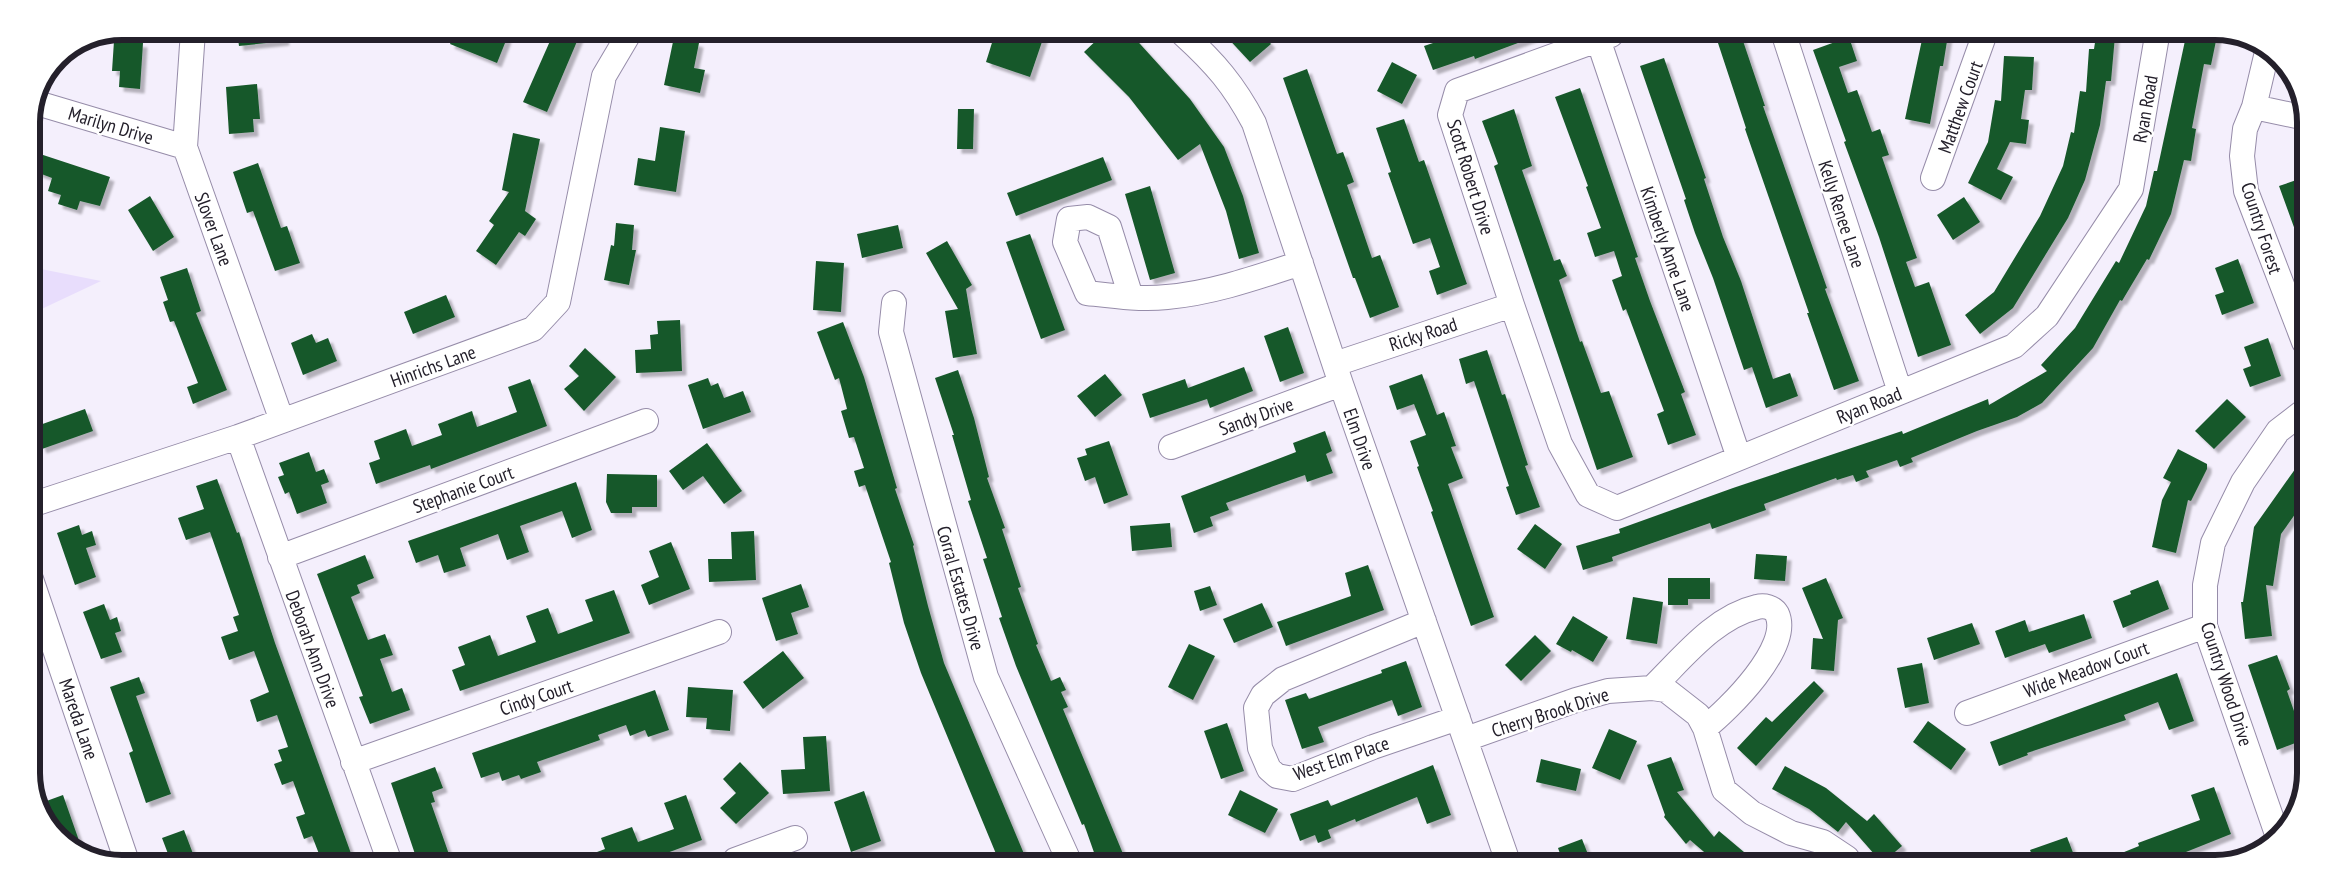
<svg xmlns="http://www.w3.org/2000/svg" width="2337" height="895" viewBox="0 0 2337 895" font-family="'PT Sans Narrow',sans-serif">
  <defs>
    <filter id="shadow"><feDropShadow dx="4.5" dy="4.5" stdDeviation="1" flood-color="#0004"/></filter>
  </defs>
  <rect width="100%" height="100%" fill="#f4effc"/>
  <path fill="#e8ddfc" d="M31,267L101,281L31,314Z"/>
  <path fill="#19582b" filter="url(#shadow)" d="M237,32H284L285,41L239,46Z
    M455,32H492L507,38L497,63L450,44Z
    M554,32H581L547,112L523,102Z
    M995,33H1045L1030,77L986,62Z
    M1103,34H1131L1190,99L1224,147L1243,196L1259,253L1239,259L1226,211L1200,144L1178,160L1129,97L1084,52Z
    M1224,34H1262L1271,44L1250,62Z
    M1469,34H1536L1537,36L1475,59L1474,56L1433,70L1424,46L1454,36L1455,40Z
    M1732,35H1741L1765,106H1763L1827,288L1825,289L1859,381L1834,390L1807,313H1809L1745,129L1746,128L1717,40Z
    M1923,35H1948L1943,66H1940L1930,124L1905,119Z
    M2096,36H2115L2111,81H2106L2100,125L2085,180L2068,218L2013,308L1980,334L1965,315L1994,292L2040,216L2063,166L2071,132L2074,133L2080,91L2086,92L2089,49H2094Z
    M2186,36H2217L2211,65L2204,64L2192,128L2196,129L2191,161L2184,160L2171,214L2149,260L2147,259L2122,301L2120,300L2093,348L2042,403L2017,417L1977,431L1911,458L1913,462L1900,467L1897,460L1866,471L1869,477L1856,482L1853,475L1837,480L1836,478L1764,504L1766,510L1712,529L1710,523L1612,557L1613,561L1583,570L1576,546L1620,533L1619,529L1733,488L1902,431L1903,434L1988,399L1989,405L2047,371L2041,365L2075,328L2116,261L2119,263L2146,206L2154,171H2157Z
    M674,37L699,43L694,68L705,70L700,93L664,85Z
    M1849,37L1857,61L1839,67L1848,93L1857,90L1872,132L1880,129L1889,155L1882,157L1917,258L1906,262L1915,287L1929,282L1951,345L1918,357L1879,237L1844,142L1846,141L1813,50Z
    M114,41L143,43L140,89L119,87L120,71H112Z
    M2004,56L2034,57L2032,90H2025L2021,119L2029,120L2026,144L2010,142L1997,169L2013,177L2001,200L1968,183L1988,142L1995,100L2001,101Z
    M1664,58L1706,178L1704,179L1723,237L1741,281L1773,379L1790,373L1798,396L1766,408L1752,367L1744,370L1713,278L1695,233L1684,200L1686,199L1640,66Z
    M1392,62L1417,75L1402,104L1377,91Z
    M1307,69L1337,154L1343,152L1354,182L1347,185L1372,258L1380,255L1399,307L1370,318L1355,278H1353L1283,78Z
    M257,84L260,119H253L254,132L229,134L226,87Z
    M1580,88L1638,257L1635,258L1650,301L1685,392L1681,394L1696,435L1668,445L1657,414L1664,411L1626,309L1623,311L1612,280L1622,276L1614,251L1595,257L1587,233L1601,228L1586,187L1588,186L1555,97Z
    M958,109H974L973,149H957Z
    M1514,109L1532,166L1522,170L1554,261L1560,259L1567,276L1559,280L1580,342L1582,341L1601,393L1609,391L1633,457L1597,470L1494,166L1498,164L1482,121Z
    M1404,119L1419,162L1424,160L1467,284L1437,295L1429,271L1440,267L1430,238L1413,244L1388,173L1391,172L1376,128Z
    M660,127L685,131L676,192L634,185L638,158L655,161Z
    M513,133L540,139L525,211L536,219L525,236L519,232L496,265L476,251L494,225L489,221L509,192L502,190Z
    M31,151L110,177L100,206L80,201L77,210L58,204L61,195L48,191L52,178L31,170Z
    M1103,157L1112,180L1016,216L1007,193Z
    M258,163L281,228L287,226L300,263L275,271L253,211L247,213L233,172Z
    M2305,177V252H2303L2279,186Z
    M1150,186L1175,273L1150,280L1125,194Z
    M150,196L174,237L153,251L128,210Z
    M1964,197L1980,222L1953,240L1937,215Z
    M616,223L634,225L632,250H636L629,285L604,280L611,245L614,246Z
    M898,225L903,248L862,258L857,234Z
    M1030,234L1065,330L1041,339L1006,242Z
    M947,241L972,285L966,289L977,354L953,358L945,311L958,309L926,253Z
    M2238,259L2254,303L2222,315L2215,295L2224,292L2215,268Z
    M816,261L844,263L841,312L813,310Z
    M187,268L201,311L196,313L227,390L193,404L187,387L198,383L174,321L170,322L163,302L168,300L160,277Z
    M446,295L455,317L413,334L404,312Z
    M680,320L682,371L636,373L635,350L651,349L650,335L658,334L657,321Z
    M843,322L864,377L897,488L895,489L914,545L913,546L928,606L944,663L1027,861H999L921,673L904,623L889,563L891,562L865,485L859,487L854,471L864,468L854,437L849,438L841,411L847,409L839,378L835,380L817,332Z
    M1288,327L1304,373L1280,382L1264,336Z
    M312,334L316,343L328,338L337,361L303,375L291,343Z
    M2268,338L2281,376L2250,387L2243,369L2251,366L2244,347Z
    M585,348L616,377L584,411L564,389L579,376L569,366Z
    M1487,350L1502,395L1505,394L1528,465L1525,466L1540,507L1516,515L1506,487L1509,486L1474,381L1466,384L1459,359Z
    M1244,367L1253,391L1210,408L1207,399L1150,418L1142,394L1185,379L1188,388Z
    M958,370L974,418L989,477L987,478L1005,528L1002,529L1021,587L1018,588L1038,644L1036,645L1051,681L1060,677L1066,690L1061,692L1068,707L1063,709L1126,861H1097L1084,824L1082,825L1016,666L999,618L1002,617L983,559L987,558L968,501L971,500L952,435H954L935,378Z
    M1105,374L1122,395L1095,417L1077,396Z
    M1422,374L1437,415L1444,412L1456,446L1451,447L1463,478L1448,484L1494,617L1471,626L1431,512L1433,511L1417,467L1419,466L1410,441L1426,435L1414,404L1397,410L1389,386Z
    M708,378L711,386L718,383L724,398L743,391L751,412L703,429L688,385Z
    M530,379L547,426L431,469L430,465L376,484L369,463L380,459L374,441L406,429L412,446L442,435L438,424L472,411L477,427L517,412L508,387Z
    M2227,399L2246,417L2214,449L2195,431Z
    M85,409L93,431L42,449L34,427Z
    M1325,431L1332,451L1326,454L1333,473L1307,482L1305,475L1226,503L1229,510L1210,517L1213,526L1194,533L1181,496L1296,452L1293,443Z
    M1109,441L1128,495L1104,504L1095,477L1085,481L1077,458L1087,455L1085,449Z
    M707,443L742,491L724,504L703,476L683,490L669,471Z
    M2178,449L2207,464V469L2191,501L2188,500L2176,553L2152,547L2162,500L2171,482L2163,478Z
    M309,452L316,472L324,469L329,482L321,485L327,503L297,514L289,492L285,494L278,477L284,475L279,463Z
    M2303,458V503L2281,534L2273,586L2266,585L2272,636L2245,639L2241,602H2243L2254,527Z
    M607,474L657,475V507H632V513H611L606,502Z
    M217,479L237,533L239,532L275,643L353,859H321L312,836L304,839L296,817L305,814L293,781L282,785L274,764L282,761L278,750L288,747L277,715L257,722L250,700L269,692L254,651L229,660L221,637L238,631L233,617L239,615L210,532L186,540L178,518L204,509L196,486Z
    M576,482L592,530L572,538L562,511L520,526L529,552L507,560L498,534L460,548L466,566L444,573L438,555L416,563L408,541Z
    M1170,523L1172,547L1132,551L1130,526Z
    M1535,524L1562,544L1545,569L1517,549Z
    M79,525L82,535L92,531L96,545L86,548L96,577L75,585L57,533Z
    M754,531L756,580L709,582L708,559H732L731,532Z
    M671,542L690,589L649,605L641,585L659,577L649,551Z
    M1756,554L1787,556L1785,581L1754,579Z
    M365,555L374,578L357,585L360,593L351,597L368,640L385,634L393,655L380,659L392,692L402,688L410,710L370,724L359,697L363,696L317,574Z
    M1368,565L1384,610L1286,646L1277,622L1351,596L1345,573Z
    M1668,578H1710V599H1688V605H1668Z
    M1826,578L1843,618L1838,620L1834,671L1811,669L1813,638L1823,639L1802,588Z
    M2158,580L2169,609L2123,628L2113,601L2131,594L2130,591Z
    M801,584L809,607L791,613L798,634L776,641L762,598Z
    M1210,586L1217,605L1200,611L1194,591Z
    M614,590L630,633L460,691L452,670L465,665L458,647L490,635L498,656L536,642L526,616L548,608L558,634L593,621L585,600Z
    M1633,597L1663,602L1657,644L1626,639Z
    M1262,603L1273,627L1234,643L1223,619Z
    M104,604L110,620L117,617L121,631L115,633L122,652L101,659L83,612Z
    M2084,614L2092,638L2049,653L2045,644L2005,658L1995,631L2025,620L2029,632Z
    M1573,616L1608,637L1593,662L1572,650L1571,652L1556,644Z
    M1972,623L1980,644L1934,660L1927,638Z
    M1535,635L1551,651L1521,681L1505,665Z
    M1189,644L1215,656L1193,700L1168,687Z
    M783,651L804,678L763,709L743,682Z
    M2277,655L2290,689L2287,691L2301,731L2294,734L2298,742L2277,750L2248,665Z
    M1406,661L1422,707L1398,716L1392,700L1318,727L1324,742L1302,749L1285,700L1306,693L1309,699L1382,673L1381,670Z
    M1922,663L1929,703L1905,708L1897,668Z
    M2177,673L2194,721L2169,730L2158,702L2124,715L2126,720L2027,753L2028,755L1999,766L1990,742Z
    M139,677L145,693L136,696L171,794L146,803L129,753L133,751L110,687Z
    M1814,681L1824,691L1756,766L1737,748L1766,717L1772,722Z
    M688,687L733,690L730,731L706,729L707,718L686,717Z
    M655,690L669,730L648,737L645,730L630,736L626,725L598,735L600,740L537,762L541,772L521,779L519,775L502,781L499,772L481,778L472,753Z
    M1928,721L1966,749L1951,770L1913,742Z
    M1227,723L1244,771L1221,779L1204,731Z
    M1609,729L1637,741L1620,780L1592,768Z
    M826,736L830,791L783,794L781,770L805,769L803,737Z
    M1671,757L1684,790L1677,792L1714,837L1719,831L1757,863H1717L1690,840L1686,844L1664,817L1665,815L1647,765Z
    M1541,759L1581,769L1576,791L1536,782Z
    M740,762L769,793L736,824L720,808L736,793L723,779Z
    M1433,765L1451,815L1427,824L1417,797L1356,822L1355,819L1328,830L1331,838L1318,843L1315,835L1300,841L1290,814L1328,800L1331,806Z
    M1785,766L1826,788L1867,821L1874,814L1902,846L1882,863L1846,822L1838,832L1809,809L1772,789Z
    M435,767L443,788L432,792L435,802L431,803L451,860H417L391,783Z
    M2214,787L2231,834L2156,864L2097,863L2139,846L2138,843L2200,820L2191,795Z
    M1240,790L1278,809L1265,833L1228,815Z
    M864,791L881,841L851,852L834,802Z
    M63,795L83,852L50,828L41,803Z
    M686,795L702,840L648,860H581V858L605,849L601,838L632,827L638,842L674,829L664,803Z
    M184,830L195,859H170L162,838Z
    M2067,837L2077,863H2035L2030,850Z
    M1582,839L1591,862H1563L1558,848Z"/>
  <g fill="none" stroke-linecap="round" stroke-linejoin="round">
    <g stroke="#968ca9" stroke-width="26">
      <path id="minor" d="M193,31L185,147L282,421
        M1183,34C1215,63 1234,85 1254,123L1341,384L1508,862
        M1611,35L1457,91L1450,115L1512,305L1560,444L1588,495L1617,508L2014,346L2047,316L2131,189L2157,36
        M1784,35L1900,392
        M1598,39L1739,458
        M2267,52L2254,107L2245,129L2242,156L2246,191L2304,342
        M37,103L185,147
        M2254,107L2306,118
        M1933,178L1984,36
        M1131,297L1109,227L1088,217L1069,219L1065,242L1087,293C1113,296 1141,300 1167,297C1213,293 1258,277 1301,263
        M894,303L891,332L986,677L1069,861
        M1335,364L1512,305
        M238,437L389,860
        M1171,447L1341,384
        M31,505L238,437L533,329L558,302L604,76L630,32
        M280,557L646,421
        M31,579L126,859
        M1424,621L1283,679L1263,695L1256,708L1260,748L1269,769L1277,776L1293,779L1373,747L1458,718
        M1652,688C1682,659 1714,617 1757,607C1764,605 1773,607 1777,614C1792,647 1729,709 1705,728
        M1967,713L2205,626
        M1466,739L1576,700L1608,691L1652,688L1666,690L1698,715L1705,728L1724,790L1752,813L1791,833L1823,842L1847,858L1850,863
        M353,762L719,632
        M2277,834L2205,626V585L2213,543L2243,482L2278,431L2304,411
        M735,860L795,838"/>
    </g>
    <use href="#minor" stroke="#fff" stroke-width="24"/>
  </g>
  <g text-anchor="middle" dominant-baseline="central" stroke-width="5" stroke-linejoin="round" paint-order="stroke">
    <g font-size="19" fill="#24202b" stroke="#fff">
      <text transform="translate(1960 107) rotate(-70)">Matthew Court</text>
      <text transform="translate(2145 109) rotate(-80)">Ryan Road</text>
      <text transform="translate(111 125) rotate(17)">Marilyn Drive</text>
      <text transform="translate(1471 177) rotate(73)">Scott Robert Drive</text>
      <text transform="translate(1842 214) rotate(72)">Kelly Renee Lane</text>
      <text transform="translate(2262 228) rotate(72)">Country Forest</text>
      <text transform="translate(214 229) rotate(70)">Slover Lane</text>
      <text transform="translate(1668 249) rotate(71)">Kimberly Anne Lane</text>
      <text transform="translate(1423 334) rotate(-18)">Ricky Road</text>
      <text transform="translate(433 366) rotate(-20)">Hinrichs Lane</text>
      <text transform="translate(1869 405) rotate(-22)">Ryan Road</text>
      <text transform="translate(1256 416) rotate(-20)">Sandy Drive</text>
      <text transform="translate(1360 439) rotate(71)">Elm Drive</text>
      <text transform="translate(463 489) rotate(-20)">Stephanie Court</text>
      <text transform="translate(961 588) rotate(74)">Corral Estates Drive</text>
      <text transform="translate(313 649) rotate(70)">Deborah Ann Drive</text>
      <text transform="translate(2086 669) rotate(-20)">Wide Meadow Court</text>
      <text transform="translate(2227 684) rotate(72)">Country Wood Drive</text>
      <text transform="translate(536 697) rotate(-19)">Cindy Court</text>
      <text transform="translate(1550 712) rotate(-18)">Cherry Brook Drive</text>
      <text transform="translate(79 719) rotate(71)">Mareda Lane</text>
      <text transform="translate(1341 758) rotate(-19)">West Elm Place</text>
    </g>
  </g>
  <path d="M0 0H2337V895H0ZM122 40H2215A82 82 0 0 1 2297 122V773A82 82 0 0 1 2215 855H122A82 82 0 0 1 40 773V122A82 82 0 0 1 122 40Z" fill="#fff" fill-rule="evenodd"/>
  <path fill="none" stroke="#24202b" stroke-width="6" d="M122 40H2215A82 82 0 0 1 2297 122V773A82 82 0 0 1 2215 855H122A82 82 0 0 1 40 773V122A82 82 0 0 1 122 40Z"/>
</svg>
